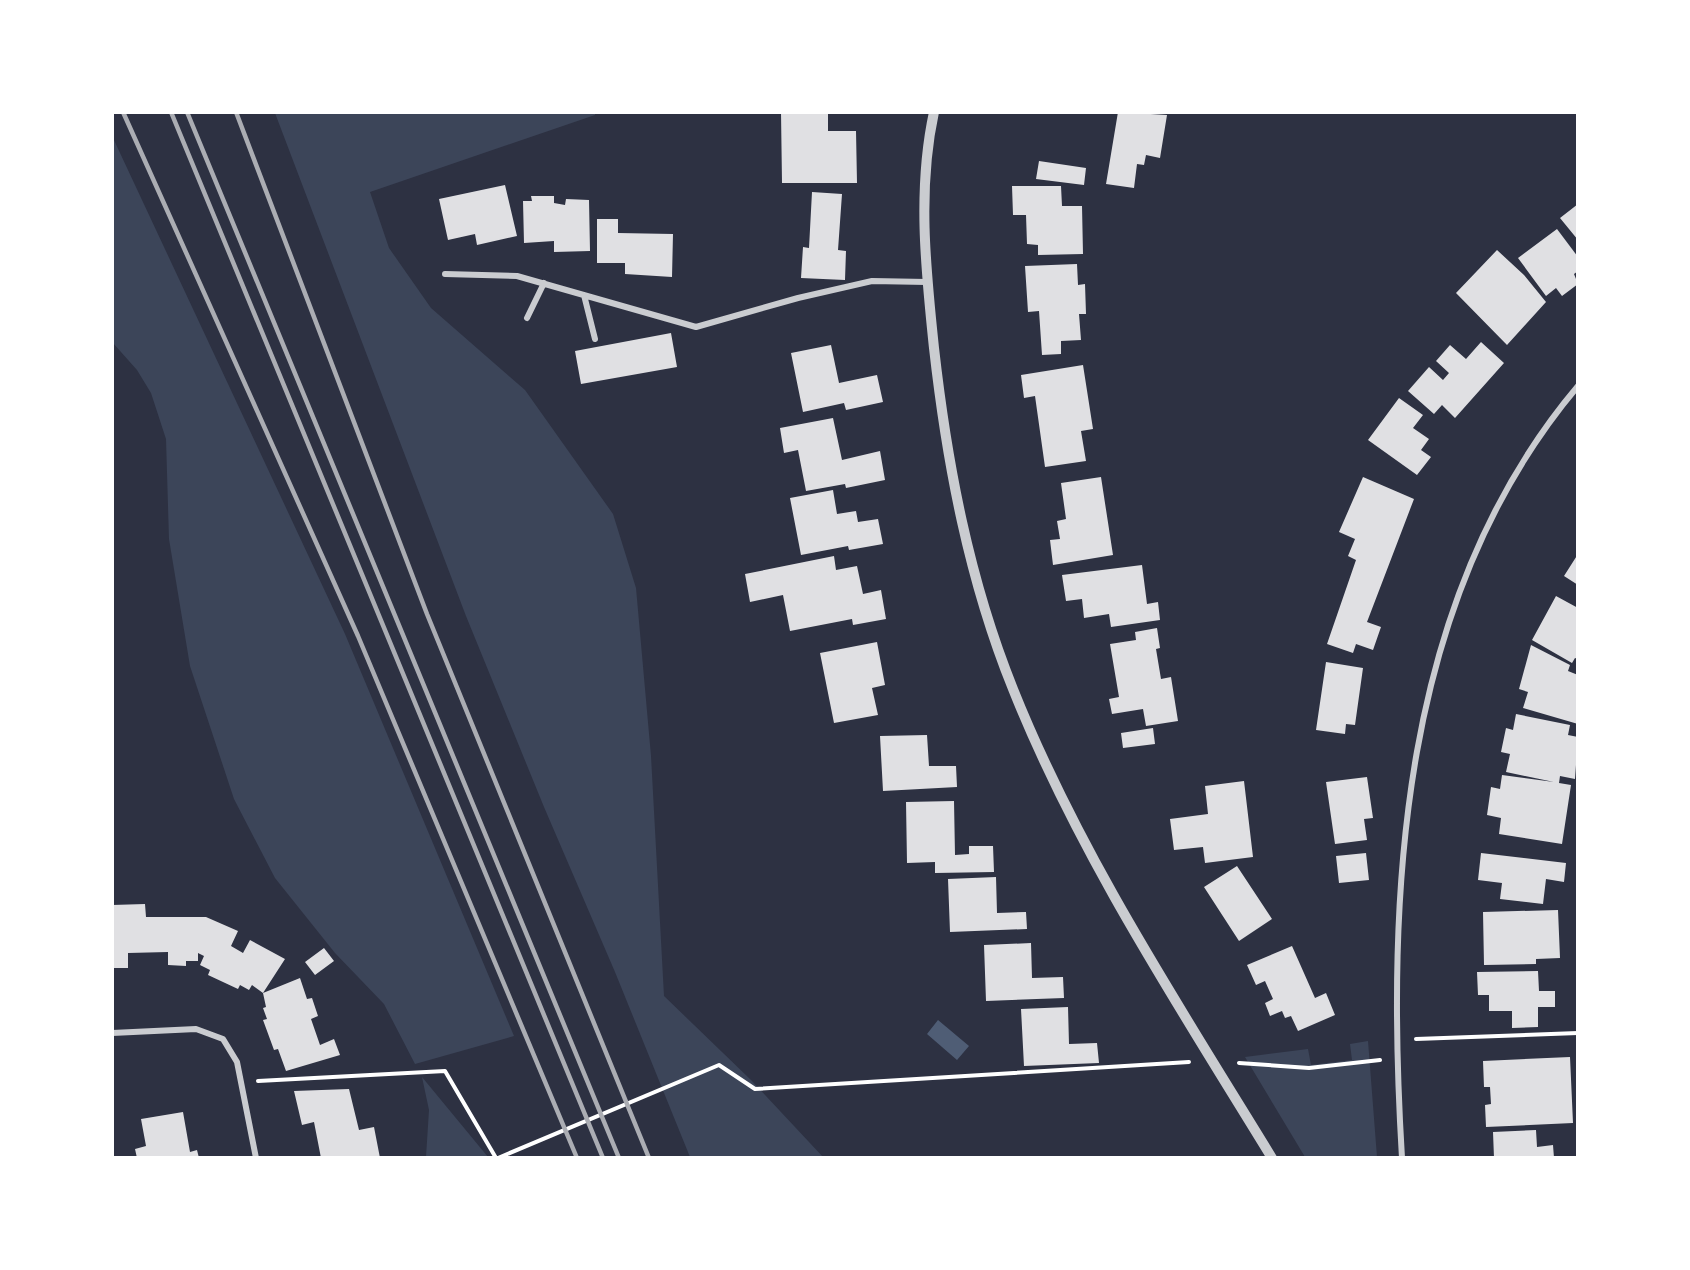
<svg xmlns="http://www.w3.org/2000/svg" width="1690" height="1270" viewBox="0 0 1690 1270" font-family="Manrope,sans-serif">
  <rect width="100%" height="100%" fill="#2d3142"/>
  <path fill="#3c4559" d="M275,113H595V115L370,192L389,248L431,308L525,390L613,514L636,588L651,756L664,996L751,1080L823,1157H690L615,972L544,807L466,616Z
    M113,138L345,634L514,1036L415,1064L384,1004L335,953L275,878L234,799L190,666L169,539L166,439L151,393L137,370L113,343Z
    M1368,1041L1377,1157H1305L1245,1057L1308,1049L1311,1065L1352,1060L1350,1044Z
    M422,1077L488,1157H426L429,1110Z"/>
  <path fill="#4f5d75" d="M938,1020L969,1046L957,1060L927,1034Z"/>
  <path fill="#e0e0e3" d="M781,112H828V131H856L857,183H782Z
    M1118,112L1167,115L1160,158L1146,155L1144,165L1137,164L1134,188L1106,184Z
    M1039,161L1086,168L1084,185L1036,179Z
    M505,185L517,236L477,245L475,234L448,240L439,199Z
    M1012,186H1061L1062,206H1082L1083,254L1038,255V245L1027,244L1026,215H1013Z
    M812,192L842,194L838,250L846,251L845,280L801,278L803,247L809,248Z
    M531,196H554V203L565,205L566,199L589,200L590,251L554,252V241L524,243L523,201H532Z
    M1578,204V240L1560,218Z
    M597,219H618V233L673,234L672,277L625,274V263H597Z
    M1557,229L1578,257V271L1574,274L1578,284L1562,296L1556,288L1546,296L1518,258Z
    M1497,250L1524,275L1546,302L1507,345L1456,293Z
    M1077,264L1078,285L1085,284L1086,314H1079L1081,340L1061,341V354L1042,355L1039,311L1028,312L1025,266Z
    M671,333L677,367L581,384L575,351Z
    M1481,342L1504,363L1455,418L1442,405L1434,414L1408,391L1429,367L1443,380L1449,373L1436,361L1450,345L1466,359Z
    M831,345L839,383L877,375L883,402L846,410L844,403L803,412L791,353Z
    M1083,365L1093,429L1081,431L1086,461L1045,467L1035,396L1024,398L1021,375Z
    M1399,398L1423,415L1413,428L1429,439L1421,450L1431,457L1417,475L1368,440Z
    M833,418L842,460L880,451L885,480L846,488L845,484L806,491L798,450L784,453L780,428Z
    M1101,477L1113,555L1053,565L1050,540L1060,539L1057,521L1066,519L1061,483Z
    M1363,477L1414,499L1367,622L1381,627L1373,650L1356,644L1353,653L1327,644L1356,560L1348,556L1355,539L1339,532Z
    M833,490L837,514L856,511L858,522L878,519L883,544L849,550L848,546L801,555L790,498Z
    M1578,554V585L1564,576Z
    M834,556L836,570L857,566L863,594L881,590L886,619L853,625L852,619L790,631L783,595L750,602L745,574Z
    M1142,565L1147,604L1158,602L1160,620L1111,627L1109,614L1084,618L1082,599L1066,601L1062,575Z
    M1556,596L1578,608V659L1575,658L1572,663L1532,640Z
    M1157,628L1160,648L1156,649L1161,679L1171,677L1178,721L1146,726L1143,709L1112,714L1109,699L1119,697L1110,644L1136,640L1135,632Z
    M877,642L885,685L872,688L878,715L834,723L820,653Z
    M1531,645L1570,665L1568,671L1578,675V724L1523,708L1528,692L1519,689Z
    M1326,662L1363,668L1355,725L1346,724L1345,734L1316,730Z
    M1516,714L1570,725L1568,735L1578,737L1575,779L1560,776L1559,783L1571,785L1562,844L1499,834L1501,818L1487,815L1491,787L1500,789L1502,775L1554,782L1506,772L1510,754L1501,752L1506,728L1513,730Z
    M1153,728L1155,744L1123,748L1121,733Z
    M927,735L929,766H956L957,787L883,791L880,736Z
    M1367,777L1373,818L1364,819L1367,840L1335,844L1326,782Z
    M1244,781L1253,857L1205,863L1203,847L1174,850L1170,819L1208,814L1205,786Z
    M954,801L955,855L969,854V846H993L994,872L935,873V862L907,863L906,802Z
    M1366,853L1369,880L1339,883L1336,856Z
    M1481,853L1566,863L1564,882L1546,879L1543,904L1500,899L1502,883L1478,880Z
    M1237,866L1272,919L1239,941L1204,887Z
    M996,877L997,913L1026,912L1027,929L950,932L948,879Z
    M145,904L146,917H206L238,931L231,946L243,953L250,940L285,959L263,993L300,978L307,999L312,998L318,1016L311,1019L320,1045L334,1039L340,1055L286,1071L278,1049L274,1050L263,1020L267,1019L263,1008L266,1007L263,993L252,985L249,990L240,985L238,989L208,975L210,970L200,965L204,956L198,953V961H186V966L168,965V952L128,953V968H112V905Z
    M1558,910L1560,958L1536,959V964L1484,965L1483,912Z
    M1031,943L1032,978L1063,977L1064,998L986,1001L984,945Z
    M1292,946L1315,998L1326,993L1335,1015L1298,1031L1291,1016L1285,1018L1282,1011L1270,1016L1265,1003L1273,999L1265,981L1256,985L1247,965Z
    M324,948L334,961L315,975L305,962Z
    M1538,971L1539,991H1555V1007H1538V1027L1512,1028V1011H1489V995H1478L1477,972Z
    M1068,1007L1069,1044L1097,1043L1099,1063L1024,1066L1021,1009Z
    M1570,1057L1573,1123L1486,1127L1485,1105L1491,1104L1490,1087H1484L1483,1061Z
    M349,1089L359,1130L374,1127L380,1158H321L314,1122L302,1125L294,1091Z
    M183,1112L190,1152L197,1150L199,1158H137L135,1149L146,1146L141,1119Z
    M1536,1130L1537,1147L1553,1145L1554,1158H1494L1493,1132Z"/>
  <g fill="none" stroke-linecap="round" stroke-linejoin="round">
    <path stroke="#fff" stroke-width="4" d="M1416,1039L1578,1033
      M1239,1063L1309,1068L1380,1060
      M258,1081L445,1071L496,1158
      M498,1158L719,1065L755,1089L1189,1062"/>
    <path stroke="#caccd0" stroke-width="6" d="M445,274L517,276L696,327L798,298L872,281L927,282
      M584,295L595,339
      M527,318L544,283
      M112,1033L196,1029L223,1039L237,1062L256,1158
      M1402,1158C1386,893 1399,598 1578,386"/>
    <path stroke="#caccd0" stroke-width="10" d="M934,112C917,190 926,271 934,348C947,464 969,580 1013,689C1079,854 1179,1006 1272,1158"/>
    <path stroke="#abadb3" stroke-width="4.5" d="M123,112L358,636L577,1158
      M171,112L603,1158
      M187,112L619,1158
      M236,112L427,614L649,1158"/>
  </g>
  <rect width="1690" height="1270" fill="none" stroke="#ffffff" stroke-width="228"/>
</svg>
